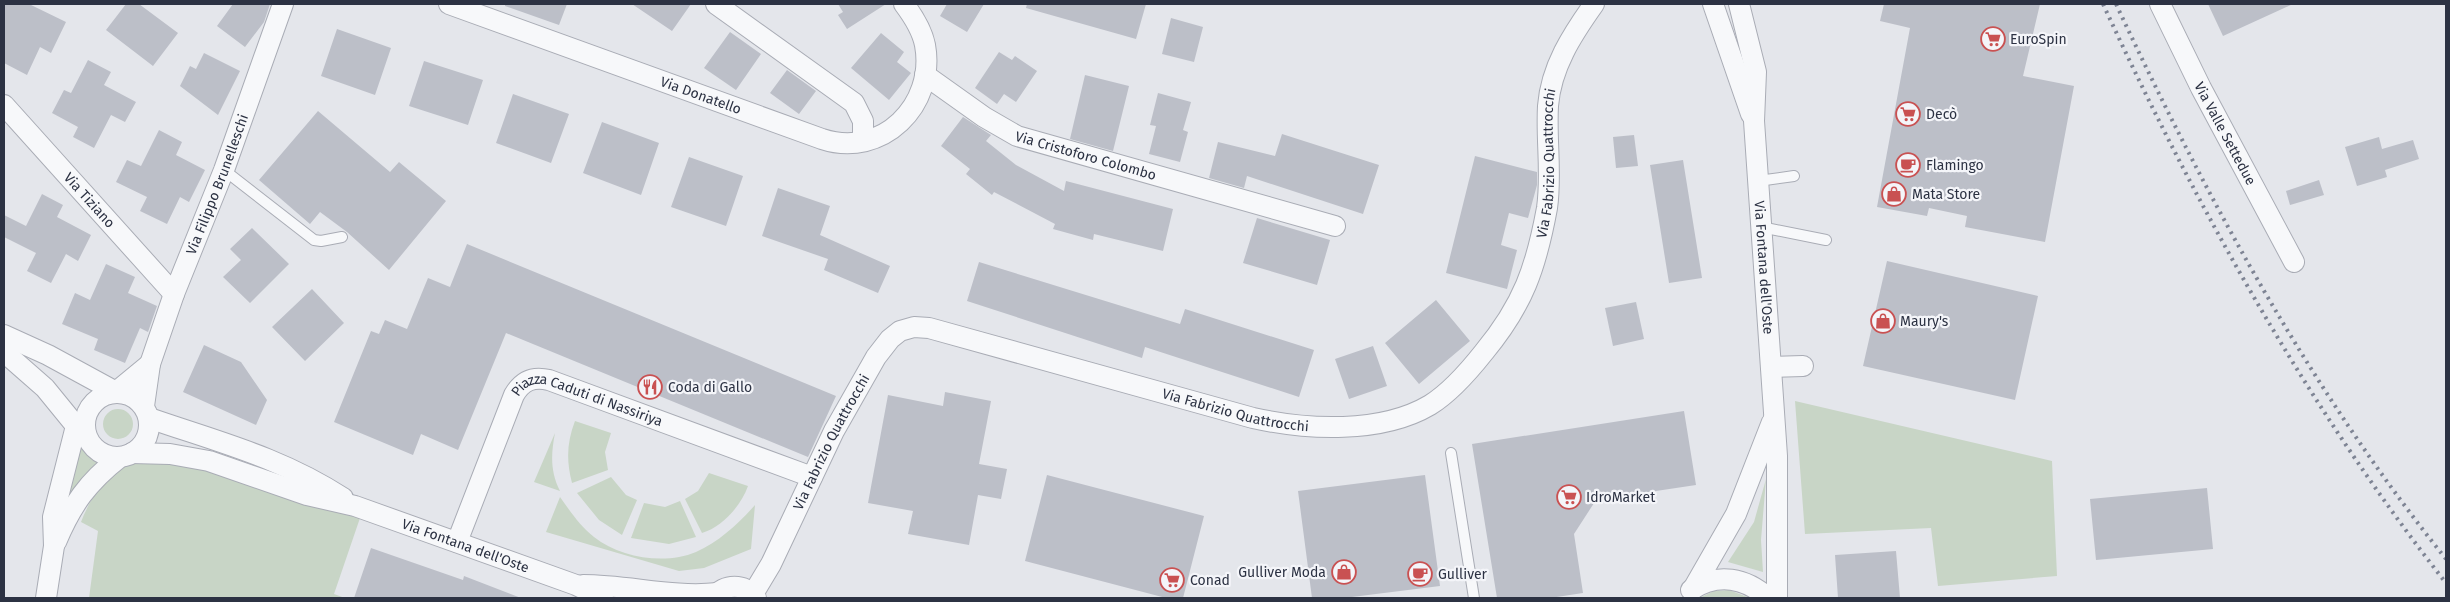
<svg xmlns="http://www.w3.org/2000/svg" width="2450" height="602" viewBox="0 0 2450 602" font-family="'Fira Sans',sans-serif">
  <rect width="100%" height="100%" fill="#e4e6eb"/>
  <path fill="#c8d5c6" d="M1795,401L2052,461L2057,576L1938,586L1931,528L1805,534Z
    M103 424a15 15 0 1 1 30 0a15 15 0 1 1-30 0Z
    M575,421L611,433L605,452L608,470L572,483C566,460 567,442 575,421Z
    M555,433C551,454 550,471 560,491L534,482Z
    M82,447L100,464L67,499L79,452Z
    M157,456L360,518L334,594L345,598H89L98,531L81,522C89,501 105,474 127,465C136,460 147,458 157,456Z
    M709,473L748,486C741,506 722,527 702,533L685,499L698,491Z
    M611,477L626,495L637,500L622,535L599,520L577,493Z
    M1766,479L1761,540L1763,572L1728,562L1754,522Z
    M560,497C570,511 580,526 594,537C621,558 665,565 696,552C719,542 739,523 755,505L751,549L704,568L679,571L546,532Z
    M680,501L696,537L669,544L631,538L644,503L665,507Z
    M1729,590L1750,598H1699L1714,591Z"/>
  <path fill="#bcbfc8" d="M4,4H29L66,22L51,53L40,47L27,75L4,63Z
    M126,4H139L178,33L153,66L106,30Z
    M233,4H270L264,22L245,47L217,26Z
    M505,4H567L559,25L505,6Z
    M632,4H691L672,31Z
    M838,4H886L847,29L838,15L843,12Z
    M947,4H984L967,32L940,16Z
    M1027,4H1146L1136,39L1026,8Z
    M1884,4H2040L2023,76L2074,86L2045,242L1965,227L1967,216L1929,208L1927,216L1877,207L1910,28L1880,21Z
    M2208,4H2293L2223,36Z
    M1171,18L1203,27L1194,62L1162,54Z
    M337,29L391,48L375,95L321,76Z
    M730,32L761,54L736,90L704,68Z
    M881,33L904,52L897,62L911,73L889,100L851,68Z
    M999,52L1012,60L1015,56L1037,71L1016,102L1004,94L997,104L975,88Z
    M204,53L240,71L218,115L180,86L190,66L196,69Z
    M88,60L111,72L104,85L136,102L125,122L111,115L94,148L73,137L78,127L52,113L64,90L71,93Z
    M424,61L483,80L468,125L409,106Z
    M787,70L816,91L799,114L770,93Z
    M1085,75L1129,86L1113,151L1070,139Z
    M1158,93L1191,102L1183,130L1188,132L1180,162L1149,154L1156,126L1150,125Z
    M513,94L569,114L551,163L496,143Z
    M318,111L390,172L399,162L446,201L389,270L347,232L320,212L310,224L259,180Z
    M963,117L991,135L986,141L1016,165L1064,191L1066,181L1173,209L1163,251L1094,234L1093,240L1053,229L1055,224L994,192L992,195L966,174L970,169L941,146Z
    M602,122L659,143L641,195L583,173Z
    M159,130L182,142L176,155L205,170L189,202L180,197L167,224L140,211L147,197L116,182L127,160L141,166Z
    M1282,134L1379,165L1363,214L1247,176L1244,188L1209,178L1218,142L1275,156Z
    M1634,135L1638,166L1616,168L1613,137Z
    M2379,137L2382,149L2413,140L2419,159L2385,170L2387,177L2357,186L2345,147Z
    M1475,156L1537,172V185L1528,218L1509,213L1501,245L1517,250L1507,289L1446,273Z
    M689,157L743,176L726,226L671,207Z
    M1683,160L1702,278L1669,283L1650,165Z
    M2319,180L2324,195L2290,205L2286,191Z
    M778,188L830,206L820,235L890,266L878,293L824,270L828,259L762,236Z
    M42,194L63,205L57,217L91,235L78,261L66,254L51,283L27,271L36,253L4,237V215L26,226Z
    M1257,218L1330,240L1317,285L1243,263Z
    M252,228L289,264L250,303L223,277L241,260L230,249Z
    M467,244L836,396L808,457L506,333L458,450L421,434L413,455L334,422L371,331L379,334L385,320L407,329L428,278L450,287Z
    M1887,261L2038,296L2015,400L1863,366Z
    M979,262L1180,324L1185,309L1314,350L1299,397L1145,347L1142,358L967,301Z
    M106,264L135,277L128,293L157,306L148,332L140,328L125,363L94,350L98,339L62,324L75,293L90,300Z
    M312,289L344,323L305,361L272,327Z
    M1436,300L1470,341L1419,384L1385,343Z
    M1636,302L1644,339L1613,346L1605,308Z
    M204,345L241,362L267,400L256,425L183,392Z
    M1373,346L1387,386L1349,399L1335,359Z
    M945,392L991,401L979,464L1007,469L1001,499L978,495L969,545L908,534L913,511L868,503L888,395L943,406Z
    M1684,411L1696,485L1596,500L1574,534L1583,593L1550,598H1497L1472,444Z
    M1047,475L1204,516L1183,598H1166L1025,561Z
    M1425,475L1440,586L1344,598H1312L1298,491Z
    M2207,488L2213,549L2096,560L2090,499Z
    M371,548L463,580L464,576L521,598H354Z
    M1896,551L1900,598H1838L1835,555Z"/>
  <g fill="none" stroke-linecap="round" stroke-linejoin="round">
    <g stroke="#a9acb5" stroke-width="12">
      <path id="lane" d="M224,170L314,240L321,241L342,237
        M1758,181L1794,176
        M1761,227L1826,240
        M1451,453L1474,598"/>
    </g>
    <g stroke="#a9acb5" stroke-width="22">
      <g id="street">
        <path id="s1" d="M449,4L822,139C882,159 936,105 925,45C922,30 913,16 904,4"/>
        <path d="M716,4L854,103L863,121V141"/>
        <path d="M1713,4L1751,114"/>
        <path id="s2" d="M1739,4L1756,72L1754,121L1777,456V598"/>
        <path id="s3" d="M2160,4L2201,88L2294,262"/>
        <path id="s4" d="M925,75L984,117L1017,136L1335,226"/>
        <path id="s5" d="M4,105L174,294"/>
        <path d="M4,335L48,355L116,392L150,364L144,406"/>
        <path d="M4,352L45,388L76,426"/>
        <path id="s6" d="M150,364L174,294L224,170L283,4"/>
        <path d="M1771,367L1803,366"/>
        <circle cx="117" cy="425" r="32"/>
        <path d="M149,418C218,442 280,457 343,498"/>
        <path id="s7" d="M132,453L170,454L209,461L307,495L355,506L576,585L603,598"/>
        <path d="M56,542C72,504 88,482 120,457"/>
        <path id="s8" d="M457,542L514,395C522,381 533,376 549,380L812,477"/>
        <path d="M583,585C629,585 672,598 718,593"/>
        <path d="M1693,589L1736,514L1772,422"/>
        <path d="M1691,590C1718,572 1746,578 1768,598"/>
        <path id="s9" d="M753,594L771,564L834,431L876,357L890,339L900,331L914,327L929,328L1253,418C1307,430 1381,434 1430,405C1451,392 1469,371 1484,352C1523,305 1536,268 1547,208C1552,174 1546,141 1548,106C1551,67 1572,35 1594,4"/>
        <path d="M46,598L54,546L53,517L76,426"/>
        <path d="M713,598C725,583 744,583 756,598"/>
      </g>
    </g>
    <use href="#lane" stroke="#f7f8fa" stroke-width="10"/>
    <use href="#street" stroke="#f7f8fa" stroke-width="20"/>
    <path stroke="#7e8494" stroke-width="4" stroke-dasharray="2.5 5" stroke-linecap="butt" d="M2103,4C2197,208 2307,406 2446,583
      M2116,4C2207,199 2311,391 2446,559"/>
  </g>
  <defs>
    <g id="supermarket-ring" transform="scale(1.25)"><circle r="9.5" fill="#f4f5f9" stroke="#c95152" stroke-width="1.5"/><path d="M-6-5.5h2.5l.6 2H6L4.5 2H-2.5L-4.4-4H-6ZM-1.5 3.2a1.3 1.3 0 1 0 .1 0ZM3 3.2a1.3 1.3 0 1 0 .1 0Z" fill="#c95152"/></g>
    <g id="cafe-ring" transform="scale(1.25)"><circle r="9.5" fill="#f4f5f9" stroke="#c95152" stroke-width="1.5"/><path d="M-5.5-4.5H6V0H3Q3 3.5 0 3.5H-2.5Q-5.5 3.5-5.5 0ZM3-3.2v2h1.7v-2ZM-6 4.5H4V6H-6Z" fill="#c95152"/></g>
    <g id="shop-ring" transform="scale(1.25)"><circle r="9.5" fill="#f4f5f9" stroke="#c95152" stroke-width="1.5"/><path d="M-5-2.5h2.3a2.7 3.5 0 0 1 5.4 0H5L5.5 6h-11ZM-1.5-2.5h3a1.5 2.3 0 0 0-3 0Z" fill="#c95152"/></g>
    <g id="restaurant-ring" transform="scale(1.25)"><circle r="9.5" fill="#f4f5f9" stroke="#c95152" stroke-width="1.5"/><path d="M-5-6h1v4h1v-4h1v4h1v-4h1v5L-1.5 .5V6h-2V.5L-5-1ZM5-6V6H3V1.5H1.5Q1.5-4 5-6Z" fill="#c95152"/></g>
  </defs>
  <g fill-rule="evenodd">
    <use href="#supermarket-ring" x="1993" y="39"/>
    <use href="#supermarket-ring" x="1908" y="114"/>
    <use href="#cafe-ring" x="1908" y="165"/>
    <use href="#shop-ring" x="1894" y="194"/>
    <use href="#shop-ring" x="1883" y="321"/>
    <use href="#restaurant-ring" x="650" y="387"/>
    <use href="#supermarket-ring" x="1569" y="497"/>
    <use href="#shop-ring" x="1344" y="572"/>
    <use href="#cafe-ring" x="1420" y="574"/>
    <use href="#supermarket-ring" x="1172" y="580"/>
  </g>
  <g text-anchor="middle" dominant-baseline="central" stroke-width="4.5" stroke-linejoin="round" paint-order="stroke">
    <g font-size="14" fill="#2c3243" stroke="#f4f5f9" text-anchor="start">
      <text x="2010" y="39">EuroSpin</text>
      <text x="1926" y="114">Decò</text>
      <text x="1926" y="165">Flamingo</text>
      <text x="1912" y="194">Mata Store</text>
      <text x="1900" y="321">Maury's</text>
      <text x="668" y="387">Coda di Gallo</text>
      <text x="1586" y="497">IdroMarket</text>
      <text x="1326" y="572" text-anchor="end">Gulliver Moda</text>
      <text x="1438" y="574">Gulliver</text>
      <text x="1190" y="580">Conad</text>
    </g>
    <g font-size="14" fill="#2c3243" stroke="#f4f5f9">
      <text stroke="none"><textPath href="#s1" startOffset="268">Via Donatello</textPath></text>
      <text stroke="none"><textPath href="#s3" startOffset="145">Via Valle Settedue</textPath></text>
      <text stroke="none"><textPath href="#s4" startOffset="182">Via Cristoforo Colombo</textPath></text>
      <text stroke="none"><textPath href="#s9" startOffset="1130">Via Fabrizio Quattrocchi</textPath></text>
      <text stroke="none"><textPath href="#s6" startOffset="192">Via Filippo Brunelleschi</textPath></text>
      <text stroke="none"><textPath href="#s5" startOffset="128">Via Tiziano</textPath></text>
      <text stroke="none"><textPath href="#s2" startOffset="266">Via Fontana dell'Oste</textPath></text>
      <text stroke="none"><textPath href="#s9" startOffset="650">Via Fabrizio Quattrocchi</textPath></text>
      <text stroke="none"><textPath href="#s8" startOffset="239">Piazza Caduti di Nassiriya</textPath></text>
      <text stroke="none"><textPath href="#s9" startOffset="171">Via Fabrizio Quattrocchi</textPath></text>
      <text stroke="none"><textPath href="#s7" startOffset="348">Via Fontana dell'Oste</textPath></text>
    </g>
  </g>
  <rect width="2450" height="602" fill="none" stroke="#2c3243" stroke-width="10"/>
</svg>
